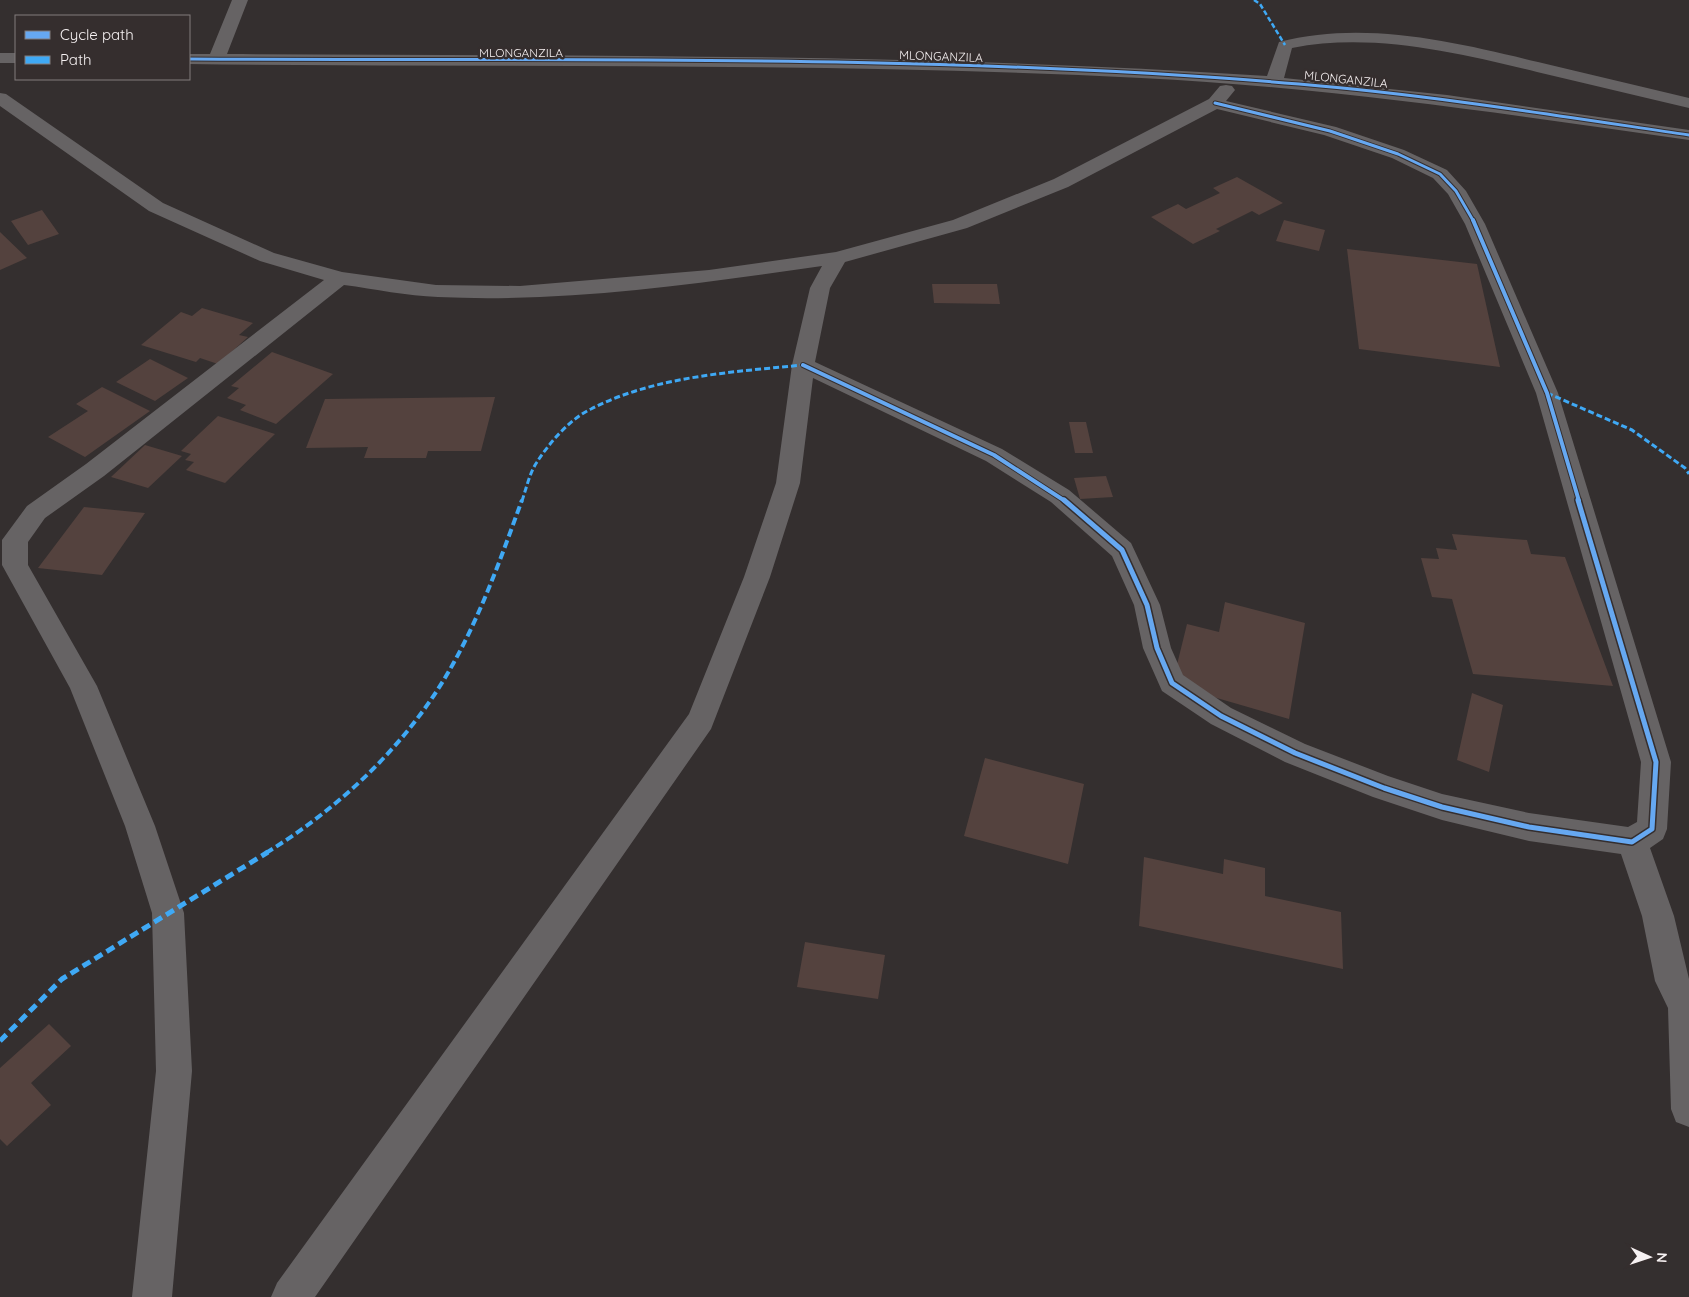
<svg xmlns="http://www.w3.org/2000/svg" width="1689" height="1297" viewBox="0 0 1689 1297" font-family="Quicksand,sans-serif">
  <rect width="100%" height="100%" fill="#342f2f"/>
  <path fill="#54423e" d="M1237,177L1283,203L1259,215L1252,211L1216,229L1220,231L1193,244L1151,217L1178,204L1186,209L1220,193L1213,188Z
    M42,210L59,234L28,245L11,221Z
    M1284,220L1325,230L1319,251L1276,241Z
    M0,232L27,258L0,270Z
    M1347,249L1477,264L1500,367L1359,349Z
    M932,284H997L1000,304L934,303Z
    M202,308L253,323L239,335L248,337L218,364L200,358L196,362L141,345L181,312L192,316Z
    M272,352L333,374L276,424L240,410L246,405L227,398L239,388L231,386Z
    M150,359L188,378L155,401L116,382Z
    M102,387L150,411L85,457L48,437L88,411L76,404Z
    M495,397L481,451H428L426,458H364L368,447L306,448L325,399Z
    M218,416L275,434L225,483L186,470L194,462L185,460L191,454L181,451Z
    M1069,422H1086L1093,453H1075Z
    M145,445L182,456L148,488L111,477Z
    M1106,476L1113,497L1080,499L1074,478Z
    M84,507L145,513L102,575L38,568Z
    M1452,534L1527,540L1531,554L1565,557L1613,686L1473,674L1452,599L1432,597L1421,558L1439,559L1436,548L1457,550Z
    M1225,602L1305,623L1289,719L1172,685L1187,624L1219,632Z
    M1472,693L1503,705L1489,772L1457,760Z
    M985,758L1084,784L1068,864L964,836Z
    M1144,857L1223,874L1224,859L1265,868V896L1341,912L1343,969L1139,926Z
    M805,942L885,955L878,999L797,987Z
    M49,1024L71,1046L31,1083L51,1105L7,1146L0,1139V1068Z"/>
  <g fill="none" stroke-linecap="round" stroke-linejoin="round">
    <path fill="#666364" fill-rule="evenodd" d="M232,0H248L227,54C574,56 921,53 1267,76L1279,42C1365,20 1454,42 1538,62C1588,74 1639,86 1689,98V108C1638,96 1588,84 1537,72C1458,53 1373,32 1292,48L1284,78L1447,95L1689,130V140C1507,114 1325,87 1141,78C824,62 506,68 189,64V54H210Z
      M0,53H16V63H0Z
      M1226,85L1232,86L1235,90L1226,101L1336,127L1404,150L1447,170L1466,191L1485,224L1558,393L1671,762L1667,829L1663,839L1650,848L1674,916L1689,979V1127L1676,1122L1671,1109L1668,1008L1655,981L1642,916L1621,854L1529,841L1442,820L1373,797L1285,762L1211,724L1162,691L1143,648L1134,605L1112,556L1051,502L986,461L813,378L800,483L770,577L711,729L315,1297H271L277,1283L689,714L744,577L776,483L792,365L810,288L822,266C696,284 566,303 438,297C407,296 375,289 344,285L104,476L45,518L28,542V565L97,686L155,826L184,913L192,1071L172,1297H132L156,1071L152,913L125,826L70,688L2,565V540L27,506L86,464L324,280L260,261L149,211L0,106V93L6,94L163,203L274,253L342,272L436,285L520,286L709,270L836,252L953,220L1054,179L1209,99L1220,86ZM1217,109L1324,135L1392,158L1433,178L1448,194L1465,224L1536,393L1641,762L1637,822L1628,827L1529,813L1442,794L1388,776L1305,744L1231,708L1183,675L1171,648L1160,605L1131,543L1069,490L1002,449L815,362L830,288L845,262L967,228L1068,187Z"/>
    <path stroke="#3fa9f5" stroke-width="2.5" stroke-dasharray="5 2.5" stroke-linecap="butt" d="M1254,0L1260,4L1285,45"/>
    <path stroke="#3fa9f5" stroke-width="3" stroke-dasharray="6 3" stroke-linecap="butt" d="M1547,393L1632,430L1685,468L1689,474
      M522,501C526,489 530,472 537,462C550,442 570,419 591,409C655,376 733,372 803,365"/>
    <path stroke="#3fa9f5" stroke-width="4" stroke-dasharray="8 4" stroke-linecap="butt" d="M266,853C341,807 410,742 453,664C482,612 502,555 522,500"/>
    <path stroke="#3fa9f5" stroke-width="5" stroke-dasharray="9 5" stroke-linecap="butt" d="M0,1041L62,979L268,852"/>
    <g stroke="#352e2e" stroke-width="5">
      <path id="cycleway-far2" d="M189,59C559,61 931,53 1299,84C1430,95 1560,116 1689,135
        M1215,103L1330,131L1398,154L1440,174L1456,191L1474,222"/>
    </g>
    <g stroke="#352e2e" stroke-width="6">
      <path id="cycleway-far1" d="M1473,220L1547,393L1579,501
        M803,365L994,455L1065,501"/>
    </g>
    <g stroke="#352e2e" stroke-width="8">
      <path id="cycleway" d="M1064,500L1122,550L1147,605L1157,648L1172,683L1221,716L1295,753L1384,788L1442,807L1529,827L1632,842L1652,829L1656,762L1578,500"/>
    </g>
    <use href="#cycleway-far2" stroke="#66a8f1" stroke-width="3"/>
    <use href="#cycleway-far1" stroke="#66a8f1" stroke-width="4"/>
    <use href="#cycleway" stroke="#66a8f1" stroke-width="5"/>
  </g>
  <g text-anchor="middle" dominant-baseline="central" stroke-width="5" stroke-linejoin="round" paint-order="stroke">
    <g font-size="12" fill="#f6f1f2" stroke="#352e2e">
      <text x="521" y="52">MLONGANZILA</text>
      <text transform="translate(941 56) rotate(2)">MLONGANZILA</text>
      <text transform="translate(1346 79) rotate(6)">MLONGANZILA</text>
    </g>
  </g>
  <rect x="15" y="15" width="175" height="65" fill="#352e2e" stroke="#827c7c"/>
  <rect x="25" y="31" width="25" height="8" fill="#66a8f1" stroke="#827c7c"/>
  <text x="60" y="40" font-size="15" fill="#f6f1f2">Cycle path</text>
  <rect x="25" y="56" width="25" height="8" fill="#3fa9f5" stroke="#827c7c"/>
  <text x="60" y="65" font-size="15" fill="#f6f1f2">Path</text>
  <g transform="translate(1649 1257) rotate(93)" stroke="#352e2e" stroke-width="4" paint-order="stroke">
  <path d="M0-4L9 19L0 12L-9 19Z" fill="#f6f1f2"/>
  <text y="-8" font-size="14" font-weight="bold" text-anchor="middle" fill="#f6f1f2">N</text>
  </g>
</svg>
